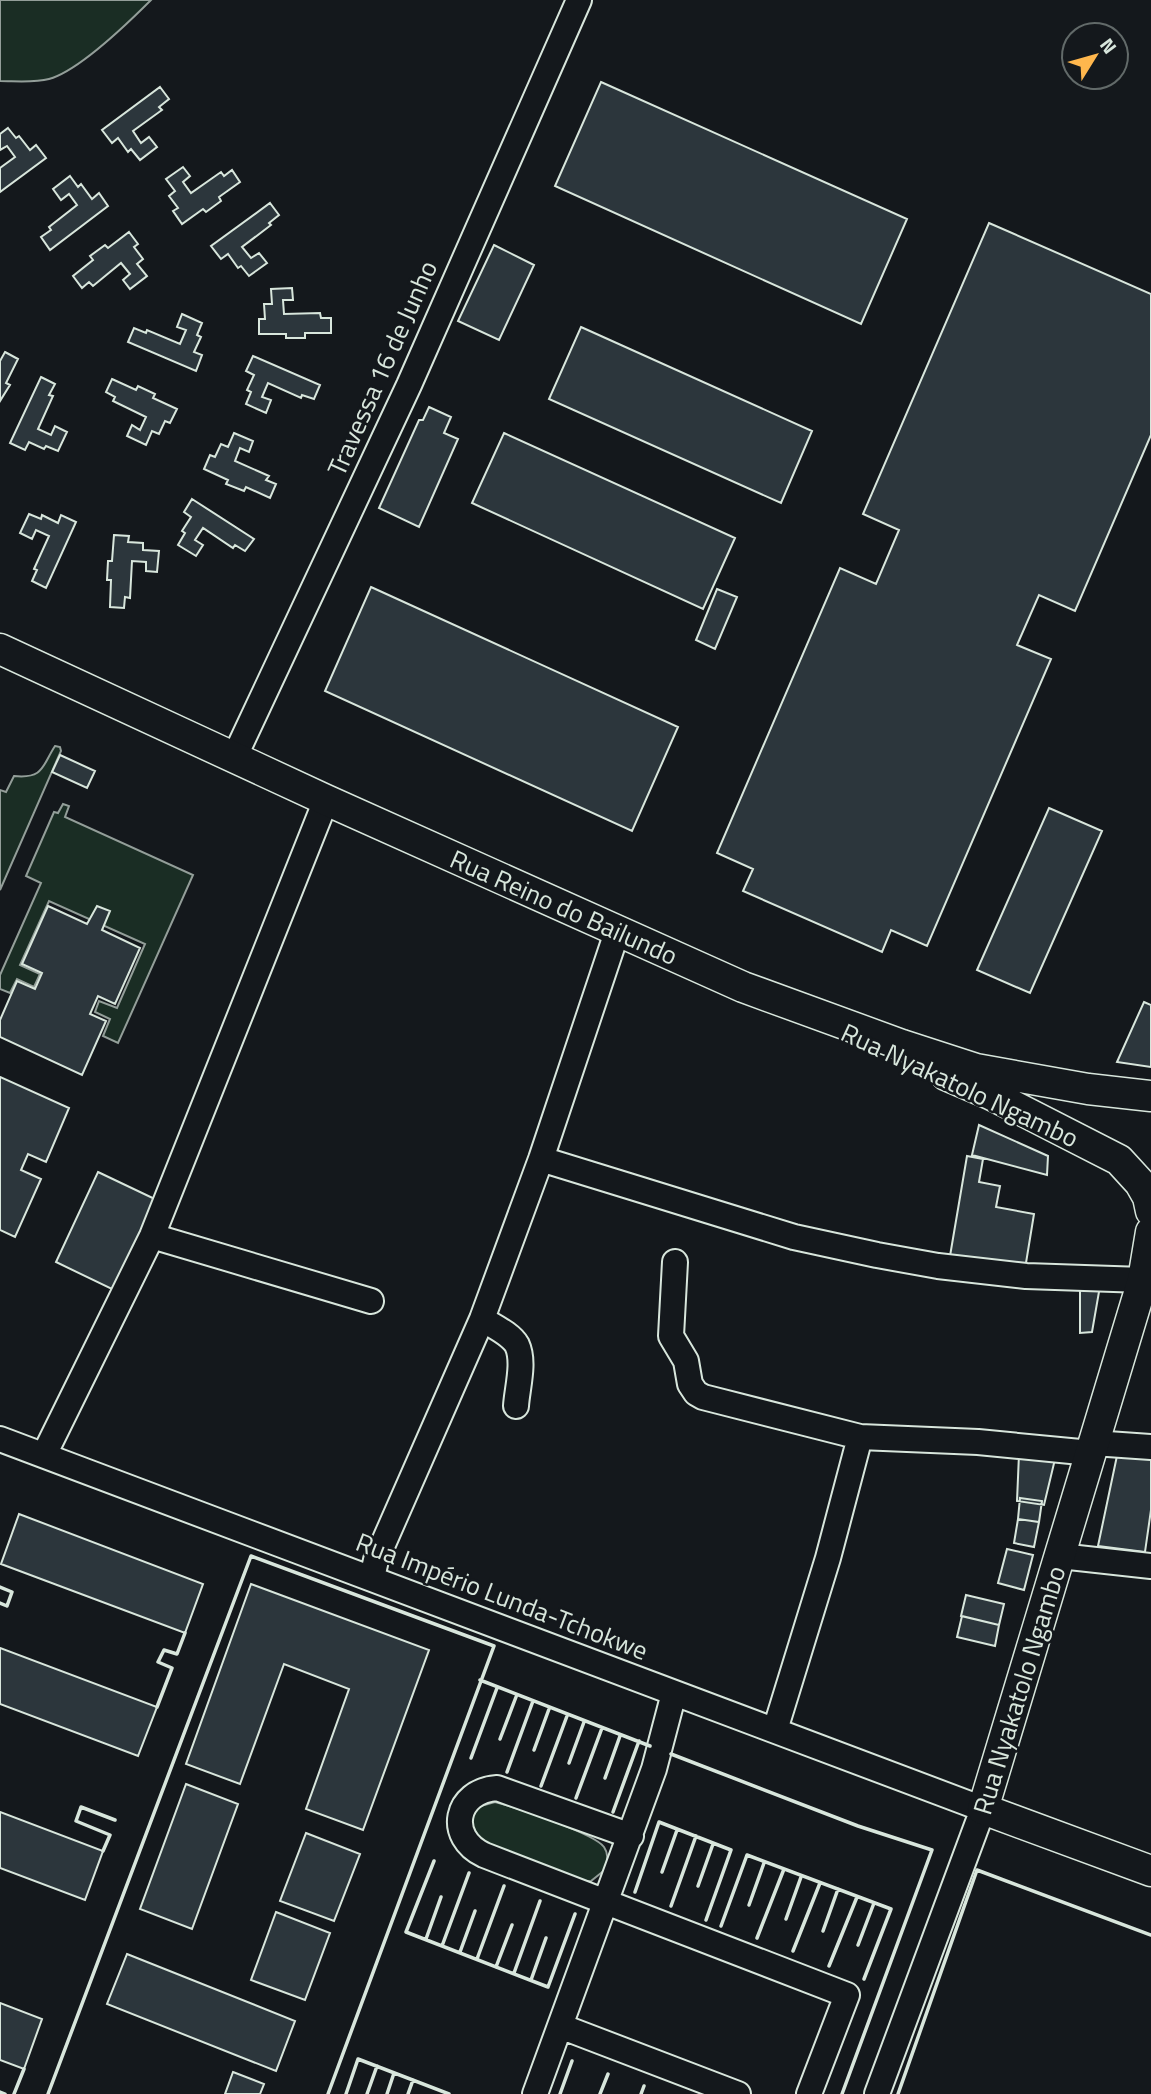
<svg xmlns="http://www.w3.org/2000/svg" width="1151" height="2094" viewBox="0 0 1151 2094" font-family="'Titillium Web',sans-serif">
  <rect width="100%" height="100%" fill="#14181c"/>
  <path fill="#1a2d24" stroke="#939e99" stroke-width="2" d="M0,0H151C129,22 78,71 49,79C34,83 15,81 0,81Z
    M55,746L60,747L61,751L0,890V790L6,792L14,776C44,779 42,766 55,746Z
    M63,804L69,806L65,817L193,875L118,1043L103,1036L110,1019L95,1012L99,1001L117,1008L145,944L49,901L20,965L40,974L34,987L17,979L10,993L0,989V975L41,883L26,876L54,812L58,813Z
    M495,1802C514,1807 594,1833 604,1847C609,1854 607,1862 606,1869L591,1881L582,1882L488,1846L473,1835L471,1817L477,1807Z"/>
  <path fill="#2c363c" stroke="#d8e6dc" stroke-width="2" d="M601,82L907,219L861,324L555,186Z
    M160,87L169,99L159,107L162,110L133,131L141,143L149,137L157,147L140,160L131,149L128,152L118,138L112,143L102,130Z
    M8,128L16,138L19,136L30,150L36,145L46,158L0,192V168L15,157L7,146L0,150V134Z
    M183,167L190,176L183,182L191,193L221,172L224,176L232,170L240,182L219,197L221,201L206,212L203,209L182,224L173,211L178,208L169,196L175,191L166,179Z
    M70,176L78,187L81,184L92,199L99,193L108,206L50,250L41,237L51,230L49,227L77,205L69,194L61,200L53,189Z
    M270,203L279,215L269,223L271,225L242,247L251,258L259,253L267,263L249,276L241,266L238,268L228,254L221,259L211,246Z
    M989,223L1151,294V435L1075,611L1039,595L1017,645L1051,659L927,946L891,930L882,952L743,891L753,869L717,853L840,568L876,584L899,530L863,514Z
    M129,232L138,244L134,247L143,259L137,264L147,276L130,289L123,280L130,274L121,263L93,286L89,282L82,288L73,276L93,260L90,256L105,245L108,248Z
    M494,245L534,265L499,340L458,321Z
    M292,288L293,300H283L284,314L320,313L321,318H331V333H305V338H286V334H259V319H265L264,304H272L271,289Z
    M182,314L202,323L197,335L201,337L194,352L202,355L196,371L128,342L134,328L146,333L147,330L180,344L186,330L177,327Z
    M581,327L812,431L781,503L549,399Z
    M5,352L18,359L6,383L10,385L0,401V361Z
    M253,356L320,385L314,399L302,395L301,398L268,383L262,397L271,400L266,413L246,404L251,392L247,390L254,375L246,371Z
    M41,377L55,384L49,395L53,396L38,429L51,435L55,426L67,432L58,451L46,446L44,449L29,442L25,450L10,443Z
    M112,379L136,390L138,386L155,394L153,398L177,409L170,423L165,421L159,434L152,431L146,445L127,436L132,425L140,430L146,417L113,401L115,397L106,392Z
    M429,407L451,417L444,433L458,439L419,527L379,508L419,420H423Z
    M234,433L253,441L249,452L240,448L235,461L269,476L266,480L276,484L270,498L246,487L244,491L226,484L228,480L204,469L210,455L215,457L221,444L228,447Z
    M504,433L735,538L703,609L472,503Z
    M192,499L254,539L245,551L235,545L233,548L203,528L195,540L203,545L196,556L178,545L185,533L182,531L191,517L184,512Z
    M29,514L41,519L42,515L58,523L61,515L76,522L46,588L32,581L37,570L34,569L49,536L36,530L32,539L20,533Z
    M114,535L129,536L128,542L143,543V550L159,551L157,572L146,571V562L132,561L130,598L125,597L124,608L110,607L111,580H107L108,561H112Z
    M371,587L678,727L632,831L325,691Z
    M717,589L737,597L715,649L696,640Z
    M60,755L95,771L87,788L52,772Z
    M1049,808L1102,831L1030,993L977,970Z
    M48,906L87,924L97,906L110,911L102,930L140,948L115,1004L98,996L90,1014L106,1021L82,1075L0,1037V1020L17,981L35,989L42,973L22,964Z
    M1144,1002L1151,1005V1067L1117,1062Z
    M0,1077L69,1108L46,1162L28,1154L21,1170L41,1179L15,1237L0,1230Z
    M979,1125L1048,1156L1047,1175L972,1155Z
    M967,1156L983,1159L979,1182L1000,1186L996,1207L1034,1214L1025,1269L950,1256Z
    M98,1172L159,1201L116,1291L56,1262Z
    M1080,1286H1100L1092,1332L1080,1333Z
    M1118,1451L1151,1457V1510L1145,1552L1098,1546Z
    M1019,1454L1056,1455L1044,1505L1017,1501Z
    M1020,1498L1042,1501L1039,1522L1018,1519Z
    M19,1514L203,1584L185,1633L1,1564Z
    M1018,1519L1039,1522L1034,1547L1014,1543Z
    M1007,1549L1033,1555L1024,1590L998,1583Z
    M251,1584L429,1650L363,1830L306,1809L349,1689L284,1664L240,1784L186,1764Z
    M966,1595L1004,1604L999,1625L961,1616Z
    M962,1616L999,1625L995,1646L957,1637Z
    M0,1648L157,1707L138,1756L0,1704Z
    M186,1784L238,1804L192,1929L140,1909Z
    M0,1812L103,1851L85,1900L0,1868Z
    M306,1833L360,1854L334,1921L280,1901Z
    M276,1912L330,1933L305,2000L251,1980Z
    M127,1954L295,2021L276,2071L107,2004Z
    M0,2003L42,2019L24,2069L0,2060Z
    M233,2072L264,2084L260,2094H225Z"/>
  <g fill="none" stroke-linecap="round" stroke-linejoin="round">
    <g stroke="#d8e6dc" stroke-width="28">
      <path id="minor" d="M234,758L409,385L579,0
        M541,1159L794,1237L877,1255L938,1266L1026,1276L1143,1280
        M152,1236L371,1301
        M675,1262L671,1336L686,1361L690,1384L696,1393L703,1397L860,1437L978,1442L1091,1453
        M482,1319C493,1326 511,1334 517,1345C525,1362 517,1389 516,1406
        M0,1439L983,1809L877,2094
        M1093,1443L1151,1447
        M44,1455L152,1236L326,800
        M1060,1556L1151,1566
        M372,1578L376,1560L482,1319L541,1159L617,932
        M775,1730L828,1558L860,1437
        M631,1836L497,1788C455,1791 446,1837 484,1855L847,1995L809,2094
        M560,2026L738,2094
        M535,2094L654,1769L674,1693"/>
    </g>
    <g stroke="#d8e6dc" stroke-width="33">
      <path id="major" d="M0,649L326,800L743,987L902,1045L976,1069L1088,1089L1151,1096
        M946,1075L990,1094L1119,1160L1140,1183L1148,1197L1151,1211
        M1151,1232L1143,1280L983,1809L1151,1871"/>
    </g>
    <use href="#minor" stroke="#14181c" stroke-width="24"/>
    <use href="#major" stroke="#14181c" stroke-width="30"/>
    <path stroke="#d8e6dc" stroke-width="3.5" d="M0,1587L12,1592L7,1606L0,1603
      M480,1680L650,1746
      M157,1707L172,1668L158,1662L164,1650L177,1654L185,1633
      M500,1739L516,1697
      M534,1750L549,1709
      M671,1754L858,1826L932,1850L842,2094
      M471,1758L497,1688
      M569,1763L584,1722
      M507,1772L533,1701
      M605,1778L620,1736
      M541,1786L567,1716
      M576,1798L602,1728
      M613,1812L639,1741
      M103,1851L110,1835L76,1821L81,1807L115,1820
      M434,1861L406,1932L548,1987L575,1914
      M662,1872L677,1830
      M698,1886L713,1844
      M635,1892L659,1822L731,1850L706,1920
      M749,1905L764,1863
      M671,1906L696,1836
      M786,1919L801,1877
      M721,1926L747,1855L891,1909L864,1979
      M823,1931L838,1889
      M757,1938L784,1869
      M426,1939L441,1897
      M858,1945L874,1903
      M442,1946L469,1873
      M793,1951L820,1883
      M460,1952L475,1911
      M477,1959L504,1886
      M829,1966L857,1897
      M496,1967L512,1925
      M514,1973L540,1901
      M531,1980L546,1938
      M0,2092L5,2094
      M14,2094L24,2069
      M48,2094L251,1556L494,1646L328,2094
      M346,2094L358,2059L449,2094
      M367,2094L377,2066
      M387,2094L394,2073
      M408,2094L413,2080
      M560,2094L572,2061
      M600,2094L608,2074
      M641,2094L644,2086
      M898,2094L977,1870L1151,1935"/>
  </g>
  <g text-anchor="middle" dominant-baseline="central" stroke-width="5" stroke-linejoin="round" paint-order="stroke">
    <g font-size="26" fill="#d8e6dc" stroke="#14181c">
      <text transform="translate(382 368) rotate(-66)">Travessa 16 de Junho</text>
      <text transform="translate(564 907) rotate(24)">Rua Reino do Bailundo</text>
      <text transform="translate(960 1085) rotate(25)">Rua Nyakatolo Ngambo</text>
      <text transform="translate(502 1596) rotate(21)">Rua Império Lunda-Tchokwe</text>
      <text transform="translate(1019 1690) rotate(-73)">Rua Nyakatolo Ngambo</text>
    </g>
  </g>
  <g transform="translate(1095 56) rotate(53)"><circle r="33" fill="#14181c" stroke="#626a69" stroke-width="2"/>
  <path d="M0-5L12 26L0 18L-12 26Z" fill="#ffb74d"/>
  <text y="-10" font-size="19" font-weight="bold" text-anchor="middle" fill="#d8e6dc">N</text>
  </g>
</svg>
